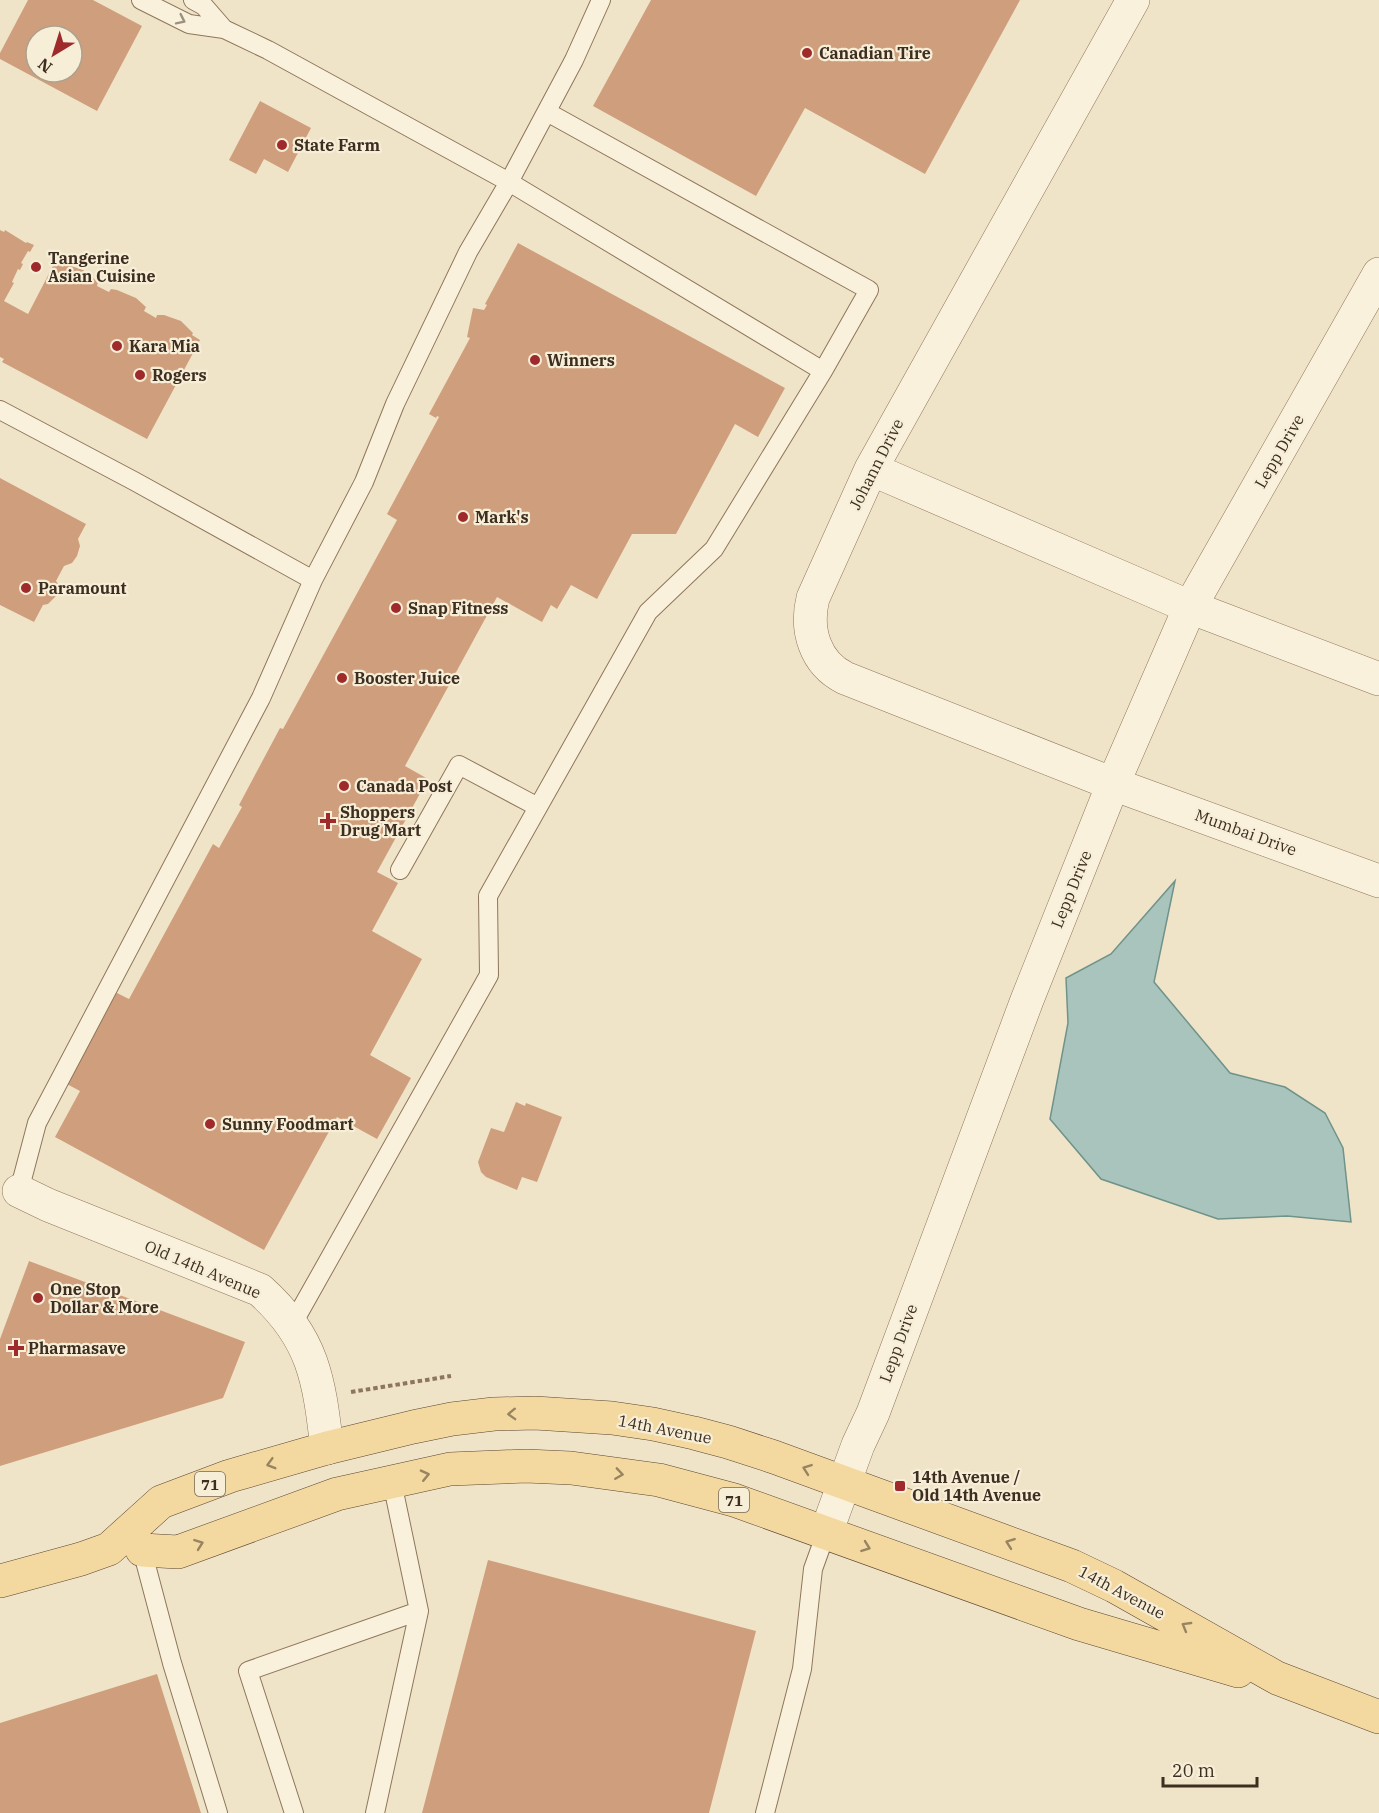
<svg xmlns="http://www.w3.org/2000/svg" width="1379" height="1813" viewBox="0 0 1379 1813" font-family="'IBM Plex Serif',serif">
  <rect width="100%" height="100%" fill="#f0e4c8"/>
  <path fill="#a9c4bc" stroke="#6f938a" stroke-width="1.5" d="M1175,881L1154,982L1230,1073L1285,1087L1325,1113L1343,1148L1351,1222L1287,1216L1218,1219L1101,1179L1050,1119L1068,1023L1066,978L1111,954Z"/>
  <path fill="#cf9f7d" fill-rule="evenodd" d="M28,0H93L142,26L97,111L0,59V53ZM36,36H72V72H36Z
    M651,0H1020L925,174L805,108L756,196L593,106Z
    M260,101L311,128L288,172L264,159L256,174L229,160Z
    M0,230L4,232L5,230L26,243L27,242L34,245L30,252L28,251L21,263L23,264L20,270L18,269L12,282L14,283L4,301L28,314L55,262L63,267L65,264L83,270L98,282L97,286L109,292L111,289L117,290L136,298L146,307L144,311L156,318L157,315H164L181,321L193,333L192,335L200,340L147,439L2,362L4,359L0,357Z
    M518,243L785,388L758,437L735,424L676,534H632L597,599L571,585L557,609L551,605L542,622L497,597L405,766L428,779L377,872L398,883L372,931L422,959L370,1055L411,1078L377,1139L337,1117L264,1250L55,1137L80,1091L63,1082L113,991L129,999L213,844L219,848L242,807L239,805L280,728L283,729L397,520L387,514L439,417L437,416L436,418L429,414L470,338L467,337L473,308L484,310L487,305L485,304Z
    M0,478L86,524L78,539L80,546L77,556L72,563L64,566L56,581L59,585L56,596L48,604L43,605L34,622L0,605Z
    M516,1102L525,1106L526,1103L562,1117L537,1182L522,1177L517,1190L486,1177L481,1172L478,1162L491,1128L504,1132Z
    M29,1261L245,1342L223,1398L0,1466V1339Z
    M488,1560L756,1631L709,1813H422Z
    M157,1674L201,1813H0V1723Z"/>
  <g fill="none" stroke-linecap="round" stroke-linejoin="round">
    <g stroke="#8d765c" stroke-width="20">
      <path id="service" d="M141,0L189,24L224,29L268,50L509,182L823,371L869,290L547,112
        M193,0L204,6L224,29
        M0,410L134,481L313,580
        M400,870L459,765L538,807
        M19,1191L37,1123L261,698L313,580L364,482L395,404L468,252L509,182L574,60L601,0
        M292,1325L489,975L488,896L648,612L714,549L823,371
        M142,1550L172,1663L218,1813
        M294,1813L248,1671L419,1611
        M375,1813L419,1611L392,1482
        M765,1813L802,1669L813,1569L826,1533"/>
    </g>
    <g stroke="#8d765c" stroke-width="34">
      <path id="minor" d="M1133,0L871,469L813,598C805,630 815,663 845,678L1113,784L1379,881
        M871,469L1190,607L1379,679
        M19,1191L48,1205L260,1290C314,1338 319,1380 327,1448
        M826,1533L858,1445L873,1413L1027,1000L1113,784L1190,607L1379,274"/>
    </g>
    <g stroke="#5b4430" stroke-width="34">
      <path id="primary" d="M142,1550L178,1552L337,1494L450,1469L526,1466L571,1468L659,1480L734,1500L1079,1624L1238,1671
        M0,1581L81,1559L109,1549L161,1502L230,1476L327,1448L413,1427L452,1419L494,1414L535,1413L612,1418L653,1424L694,1433L728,1442L774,1457L1072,1566L1114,1586L1277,1678L1379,1717"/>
    </g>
    <path stroke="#8d765c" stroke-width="4" stroke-dasharray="4.5 3" stroke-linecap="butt" d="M351,1392L451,1376"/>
    <use href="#service" stroke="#faf1dc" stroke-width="18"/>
    <use href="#minor" stroke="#faf1dc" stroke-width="33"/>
    <use href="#primary" stroke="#f3d9a0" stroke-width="33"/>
  </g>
  <defs><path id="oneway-chevron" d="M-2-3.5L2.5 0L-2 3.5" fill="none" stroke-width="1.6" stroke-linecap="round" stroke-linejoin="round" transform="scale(1.5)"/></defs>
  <use stroke="#9c907e" href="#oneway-chevron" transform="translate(181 20) rotate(26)"/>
  <g stroke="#988460">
    <use href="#oneway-chevron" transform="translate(512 1414) rotate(178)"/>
    <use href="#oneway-chevron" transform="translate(271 1464) rotate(164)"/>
    <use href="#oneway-chevron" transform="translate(807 1469) rotate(-160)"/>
    <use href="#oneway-chevron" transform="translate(619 1474) rotate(8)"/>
    <use href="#oneway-chevron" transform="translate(425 1475) rotate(-13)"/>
    <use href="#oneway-chevron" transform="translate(1010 1543) rotate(-160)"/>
    <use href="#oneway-chevron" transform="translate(199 1544) rotate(-20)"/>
    <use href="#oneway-chevron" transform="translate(866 1547) rotate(20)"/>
    <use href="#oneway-chevron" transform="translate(1186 1626) rotate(-150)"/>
  </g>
  <g fill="#9e2a2b" stroke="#f7eed8" stroke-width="2">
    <circle cx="807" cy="53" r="6"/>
    <circle cx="282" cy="145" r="6"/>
    <circle cx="36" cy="267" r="6"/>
    <circle cx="117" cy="346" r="6"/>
    <circle cx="535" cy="360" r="6"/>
    <circle cx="140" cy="375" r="6"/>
    <circle cx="463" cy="517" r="6"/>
    <circle cx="26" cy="588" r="6"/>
    <circle cx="396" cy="608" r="6"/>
    <circle cx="342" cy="678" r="6"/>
    <circle cx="344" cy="786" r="6"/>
    <path d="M325 812h6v6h6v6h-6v6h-6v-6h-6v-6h6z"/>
    <circle cx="210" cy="1124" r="6"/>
    <circle cx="38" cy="1298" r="6"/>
    <path d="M13 1339h6v6h6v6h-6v6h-6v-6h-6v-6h6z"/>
    <rect x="894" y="1480" width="12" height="12" rx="3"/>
  </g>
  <g text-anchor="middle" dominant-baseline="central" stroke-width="4.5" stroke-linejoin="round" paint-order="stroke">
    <g fill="#f7eed8" stroke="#756857" stroke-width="1.5">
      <rect x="195" y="1472" width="30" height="24" rx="4.5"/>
      <rect x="719" y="1488" width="30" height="24" rx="4.5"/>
    </g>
    <g font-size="15" font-weight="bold" fill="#3d2e20">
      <text x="210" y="1484">71</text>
      <text x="734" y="1500">71</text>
    </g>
    <g font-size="16" font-weight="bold" fill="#3d2e20" stroke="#f7eed8" text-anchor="start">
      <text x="819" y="53">Canadian Tire</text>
      <text x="294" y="145">State Farm</text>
      <text x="48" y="258">Tangerine<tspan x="48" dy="18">Asian Cuisine</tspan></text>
      <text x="129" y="346">Kara Mia</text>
      <text x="547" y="360">Winners</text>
      <text x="152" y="375">Rogers</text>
      <text x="475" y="517">Mark's</text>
      <text x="38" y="588">Paramount</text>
      <text x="408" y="608">Snap Fitness</text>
      <text x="354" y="678">Booster Juice</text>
      <text x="356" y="786">Canada Post</text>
      <text x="340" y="812">Shoppers<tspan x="340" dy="18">Drug Mart</tspan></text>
      <text x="222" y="1124">Sunny Foodmart</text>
      <text x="50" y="1289">One Stop<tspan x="50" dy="18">Dollar &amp; More</tspan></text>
      <text x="28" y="1348">Pharmasave</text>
      <text x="912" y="1477">14th Avenue /<tspan x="912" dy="18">Old 14th Avenue</tspan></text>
    </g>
    <g font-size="16" fill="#3d2e20" stroke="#f7eed8">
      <text transform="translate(1279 451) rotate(-60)">Lepp Drive</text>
      <text transform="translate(876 464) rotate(-63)">Johann Drive</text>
      <text transform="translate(1246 832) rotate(20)">Mumbai Drive</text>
      <text transform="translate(1071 889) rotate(-68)">Lepp Drive</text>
      <text transform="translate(203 1269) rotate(23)">Old 14th Avenue</text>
      <text transform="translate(898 1343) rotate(-70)">Lepp Drive</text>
      <text transform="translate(665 1429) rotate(11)">14th Avenue</text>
      <text transform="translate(1122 1592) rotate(28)">14th Avenue</text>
    </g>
  </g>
  <g transform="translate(54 54) rotate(218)"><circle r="28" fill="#f7eed8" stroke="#ada18e" stroke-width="1.5"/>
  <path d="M0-4.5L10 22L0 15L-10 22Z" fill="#9e2a2b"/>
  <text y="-9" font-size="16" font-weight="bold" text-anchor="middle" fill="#3d2e20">N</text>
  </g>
  <path d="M1163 1777v9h94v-9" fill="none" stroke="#3d2e20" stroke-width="3"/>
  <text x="1172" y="1777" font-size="18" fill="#3d2e20" stroke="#f7eed8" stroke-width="4.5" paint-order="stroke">20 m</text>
</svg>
